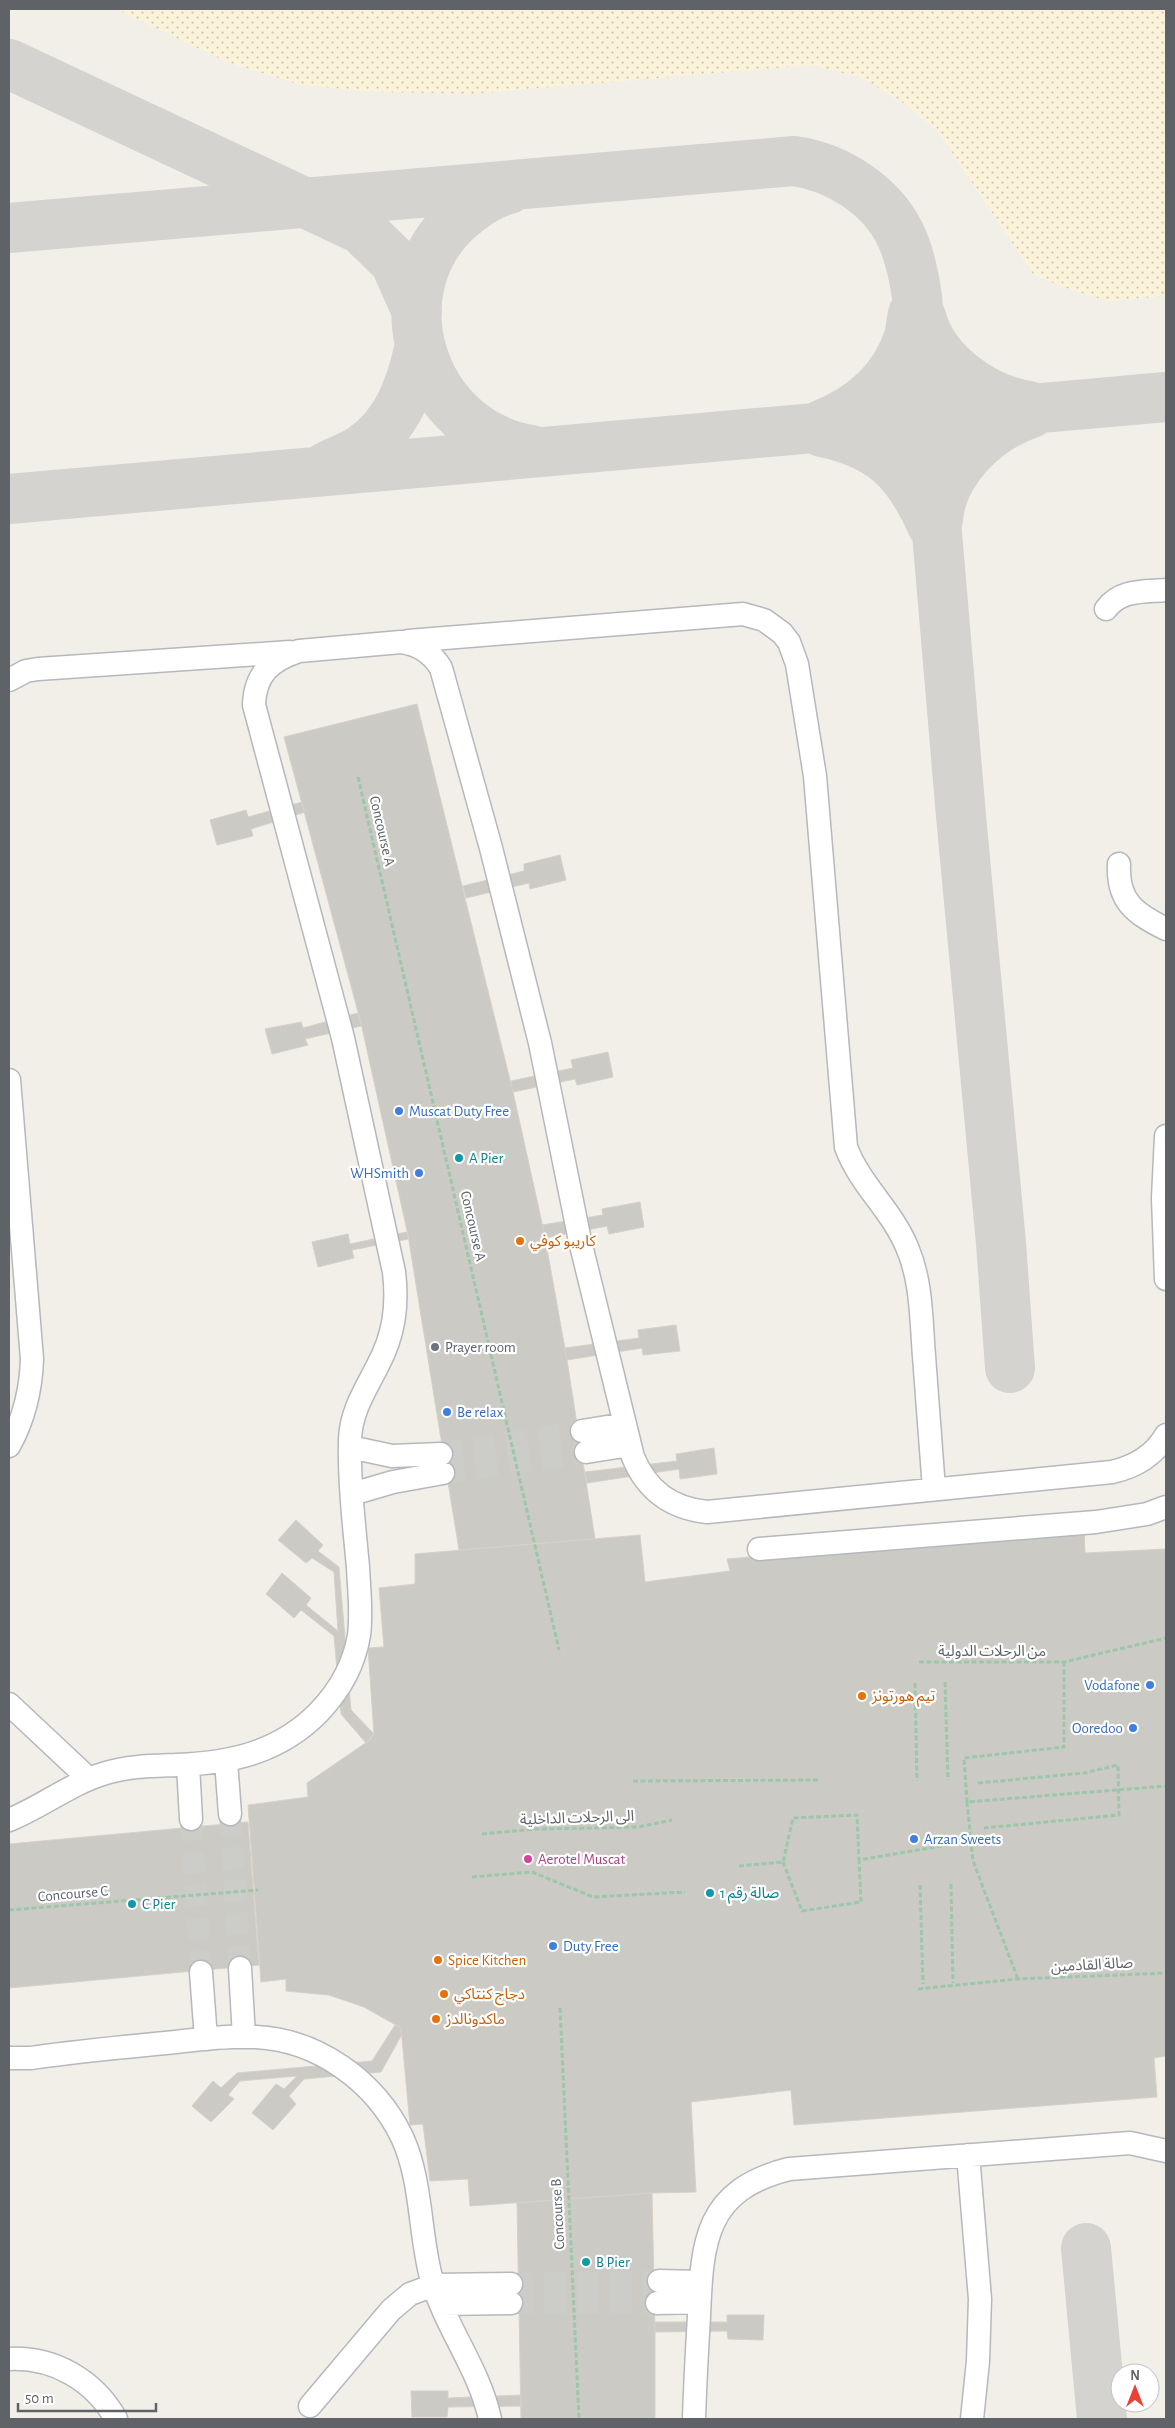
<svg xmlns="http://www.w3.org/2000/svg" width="1175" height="2428" viewBox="0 0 1175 2428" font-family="'Alegreya Sans','Noto Sans Arabic',sans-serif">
  <defs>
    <pattern id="sand-dots" width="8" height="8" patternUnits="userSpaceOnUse" patternTransform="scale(1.25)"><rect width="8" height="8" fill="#fbf3d9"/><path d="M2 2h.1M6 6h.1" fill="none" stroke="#cec8b4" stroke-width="1.8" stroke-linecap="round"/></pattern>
  </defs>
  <rect width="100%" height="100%" fill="#f1efe8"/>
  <path fill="url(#sand-dots)" d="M116,9H1166V296L1107,301L1063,287L1033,274L937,130L908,106L862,78L812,65L471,94L376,92L301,85L227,62Z"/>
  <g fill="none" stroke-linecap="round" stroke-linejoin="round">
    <path stroke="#d4d3d0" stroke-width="50" d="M9,64L361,229L395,262L417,312
      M509,189C491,193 474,205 460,217C376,291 421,432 531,450
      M9,228L794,161C837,167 881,195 900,234C910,254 914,276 917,297L961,816L1001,1243L1010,1368
      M921,317C933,363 983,399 1029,406
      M821,425C862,409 895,380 909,337C911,330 911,322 913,314
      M822,432C881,444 908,470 932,525
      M324,468C336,461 350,457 362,449C398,425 412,384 420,344
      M9,499L1166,397
      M938,520C941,471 986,428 1031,413
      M1086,2248L1102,2419"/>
  </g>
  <path fill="#cccac5" stroke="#d6d1c6" d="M417,704L513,1092L544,1232L567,1360L595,1539L459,1550L408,1235L361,1023L284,737Z
    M302,802L305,812L251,829L253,836L217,845L210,820L246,810L248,817Z
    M560,855L566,880L530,889L529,883L466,898L463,886L524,871V864Z
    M358,1013L361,1026L305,1039L308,1045L272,1054L265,1029L301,1022L303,1028Z
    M608,1052L613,1077L577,1085L575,1079L513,1092L511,1081L573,1068L571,1060Z
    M640,1202L644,1227L609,1234L607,1226L545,1238L542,1225L603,1215L602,1209Z
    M407,1232L408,1239L352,1250L354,1258L318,1267L312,1242L348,1234L350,1244Z
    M676,1325L680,1351L643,1355L642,1348L567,1360L565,1348L639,1338L638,1330Z
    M714,1448L717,1474L680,1479L679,1469L587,1483L585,1472L677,1461L676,1454Z
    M296,1520L323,1545L318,1551L339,1567L351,1710L374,1734L366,1743L341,1714L334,1636L301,1610L294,1618L266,1594L282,1573L311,1598L306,1605L338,1631L334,1572L312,1558L306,1563L278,1540Z
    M1084,1528L1085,1553L1166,1549V2056L1154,2058L1157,2097L794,2125L791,2090L691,2102L696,2192L652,2193L470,2206L468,2179L430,2181L423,2124L410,2125L401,2028L364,2007L329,1995L286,1991V1979L261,1982L248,1805L308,1797L307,1783L370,1740L374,1734L368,1648L384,1647L379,1588L415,1584V1554L640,1535L645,1582L730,1571L727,1559Z
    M248,1822L259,1965L9,1988V1844Z
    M395,2025L401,2028V2036L381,2072L304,2079L289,2096L296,2104L273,2130L252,2113L276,2084L284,2089L297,2076L240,2081L228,2095L234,2099L211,2122L192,2106L213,2081L221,2088L237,2073L372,2061Z
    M652,2193L655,2332V2419H521L517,2203Z
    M727,2315H764L763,2340L728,2339L727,2331L655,2332V2322H727Z
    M411,2391H448V2398L521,2395V2406L448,2407L447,2417H412Z"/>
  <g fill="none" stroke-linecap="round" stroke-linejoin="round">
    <path stroke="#ccccc8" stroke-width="22" stroke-dasharray="22 11" stroke-linecap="butt" d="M441,1454L582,1431
      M443,1473L586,1452
      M230,1814L240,1968
      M191,1819L201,1972
      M511,2284L659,2281
      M511,2303H657"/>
    <g stroke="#b5b8bc" stroke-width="25">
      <path id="minor" d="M1106,609C1121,589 1144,592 1166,590
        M408,641L743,614L764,620L782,633L789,642L797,664L815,776L846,1147C860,1185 891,1209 907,1247C922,1282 921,1319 924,1356C927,1400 931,1445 934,1489
        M9,680L26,671L38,669L290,652
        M1119,864C1117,902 1136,914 1166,929
        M9,1080L32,1359C31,1390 24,1419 9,1446
        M1166,1136L1163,1198L1166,1279
        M582,1431L625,1424
        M350,1447L392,1456L441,1454
        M586,1452L630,1445
        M352,1494L393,1482L443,1473
        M759,1549L1096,1522L1147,1514L1166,1507
        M9,1704L89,1779
        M226,1761L230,1814
        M188,1765L191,1819
        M9,1820C42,1807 71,1783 106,1773C129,1766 153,1766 177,1765C232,1763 280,1752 319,1712C340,1690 354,1666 359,1635C362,1612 359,1590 358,1567C354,1525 349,1482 350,1439C351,1411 366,1389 378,1365C394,1335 398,1306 394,1272L343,1038L254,705C255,674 271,660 299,651L401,642C419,645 431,652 441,668L491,848L540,1043L580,1241L633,1457C647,1491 671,1508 707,1512L1112,1472C1134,1467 1154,1456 1166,1435
        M240,1968L244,2037
        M201,1972L206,2039
        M9,2058H31C72,2052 113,2048 155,2044C188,2041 223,2035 256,2037C318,2040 375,2081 402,2137C422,2180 419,2231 431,2277C445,2327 479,2368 490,2419
        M968,2155L980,2299L978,2361L972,2419
        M659,2281L700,2282
        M657,2303L699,2302
        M441,2304L511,2303
        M9,2359C54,2357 94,2380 116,2419
        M310,2406L391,2310L410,2294L434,2285L511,2284
        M694,2419C695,2385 697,2350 699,2316C702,2241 705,2190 789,2169L1130,2143L1166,2151"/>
    </g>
    <path stroke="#9cc7a9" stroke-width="3" stroke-dasharray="5 2.5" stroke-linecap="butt" d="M358,777L559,1650
      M919,1662H1064L1166,1638
      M1064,1662V1747L964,1758L967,1802L1166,1786
      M945,1682L948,1780
      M915,1683L917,1781
      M633,1781L819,1780
      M978,1783L1084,1773L1118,1765L1119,1815L984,1828
      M967,1802L973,1861L1018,1979
      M482,1834L536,1829L638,1827L672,1820
      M783,1862L802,1911L861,1902L859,1860
      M739,1866L783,1862L793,1818L857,1815L859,1860L971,1841
      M472,1877L532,1872L593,1897L685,1892
      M951,1884L953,1983
      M920,1885L923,1984
      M9,1910L258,1890
      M918,1989L1018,1979L1166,1973
      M560,2008L579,2419"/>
    <use href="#minor" stroke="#fff" stroke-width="22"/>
  </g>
  <g fill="#3f7fe0" stroke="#fff" stroke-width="2">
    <circle cx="399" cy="1111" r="5"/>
    <circle cx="419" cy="1173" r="5"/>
    <circle cx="447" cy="1412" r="5"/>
    <circle cx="1150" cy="1685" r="5"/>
    <circle cx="1133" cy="1728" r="5"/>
    <circle cx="914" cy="1839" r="5"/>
    <circle cx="553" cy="1946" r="5"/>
  </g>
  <g fill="#0f9aa8" stroke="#fff" stroke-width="2">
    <circle cx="459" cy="1158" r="5"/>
    <circle cx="710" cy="1893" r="5"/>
    <circle cx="132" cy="1904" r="5"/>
    <circle cx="586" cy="2262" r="5"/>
  </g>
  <g fill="#e8710a" stroke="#fff" stroke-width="2">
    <circle cx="520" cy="1241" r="5"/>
    <circle cx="862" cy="1696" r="5"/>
    <circle cx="438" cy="1960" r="5"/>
    <circle cx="444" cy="1994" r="5"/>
    <circle cx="436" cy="2019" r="5"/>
  </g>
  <circle fill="#6b7280" stroke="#fff" stroke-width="2" cx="435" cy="1347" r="5"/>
  <circle fill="#d1479c" stroke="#fff" stroke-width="2" cx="528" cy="1859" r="5"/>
  <g text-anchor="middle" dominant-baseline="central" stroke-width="4.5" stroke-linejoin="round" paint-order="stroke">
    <g font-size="15" fill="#5f6368" stroke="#fff">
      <text transform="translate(382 831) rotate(77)">Concourse A</text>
      <text transform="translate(473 1226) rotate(77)">Concourse A</text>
      <text x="992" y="1651">من الرحلات الدولية</text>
      <text transform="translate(577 1818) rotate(-2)">الى الرحلات الداخلية</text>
      <text transform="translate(73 1894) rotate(-5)">Concourse C</text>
      <text transform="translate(1092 1965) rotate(-3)">صالة القادمين</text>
      <text transform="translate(558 2214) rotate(-93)">Concourse B</text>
    </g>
    <g font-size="15" fill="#366cbe" stroke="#fff" text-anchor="start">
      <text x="409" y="1111">Muscat Duty Free</text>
      <text x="409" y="1173" text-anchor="end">WHSmith</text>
      <text x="457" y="1412">Be relax</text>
      <text x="1140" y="1685" text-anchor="end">Vodafone</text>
      <text x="1123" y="1728" text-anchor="end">Ooredoo</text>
      <text x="924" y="1839">Arzan Sweets</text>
      <text x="563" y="1946">Duty Free</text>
    </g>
    <g font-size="15" fill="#0d838f" stroke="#fff" text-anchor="start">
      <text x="469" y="1158">A Pier</text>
      <text x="720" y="1893">صالة رقم 1</text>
      <text x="142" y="1904">C Pier</text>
      <text x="596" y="2262">B Pier</text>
    </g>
    <g font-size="15" fill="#c56008" stroke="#fff" text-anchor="start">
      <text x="530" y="1241">كاريبو كوفي</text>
      <text x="872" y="1696">تيم هورتونز</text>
      <text x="448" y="1960">Spice Kitchen</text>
      <text x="454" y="1994">دجاج كنتاكي</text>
      <text x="446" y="2019">ماكدونالدز</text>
    </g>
    <g font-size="15" fill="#5b616d" stroke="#fff" text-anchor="start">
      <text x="445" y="1347">Prayer room</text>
    </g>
    <g font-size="15" fill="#b23c85" stroke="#fff" text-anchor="start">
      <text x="538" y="1859">Aerotel Muscat</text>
    </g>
  </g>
  <rect width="1175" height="2428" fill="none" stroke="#5f6368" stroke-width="20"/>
  <g transform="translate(1135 2388)"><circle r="24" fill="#ffffff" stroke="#bfc1c3"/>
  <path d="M0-4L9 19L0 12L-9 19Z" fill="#ea4335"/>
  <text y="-8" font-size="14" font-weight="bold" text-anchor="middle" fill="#5f6368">N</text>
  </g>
  <path d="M18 2403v8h138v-8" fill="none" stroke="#5f6368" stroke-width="2.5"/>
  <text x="25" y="2403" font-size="15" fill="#5f6368" stroke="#ffffff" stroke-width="4" paint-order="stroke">50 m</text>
</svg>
